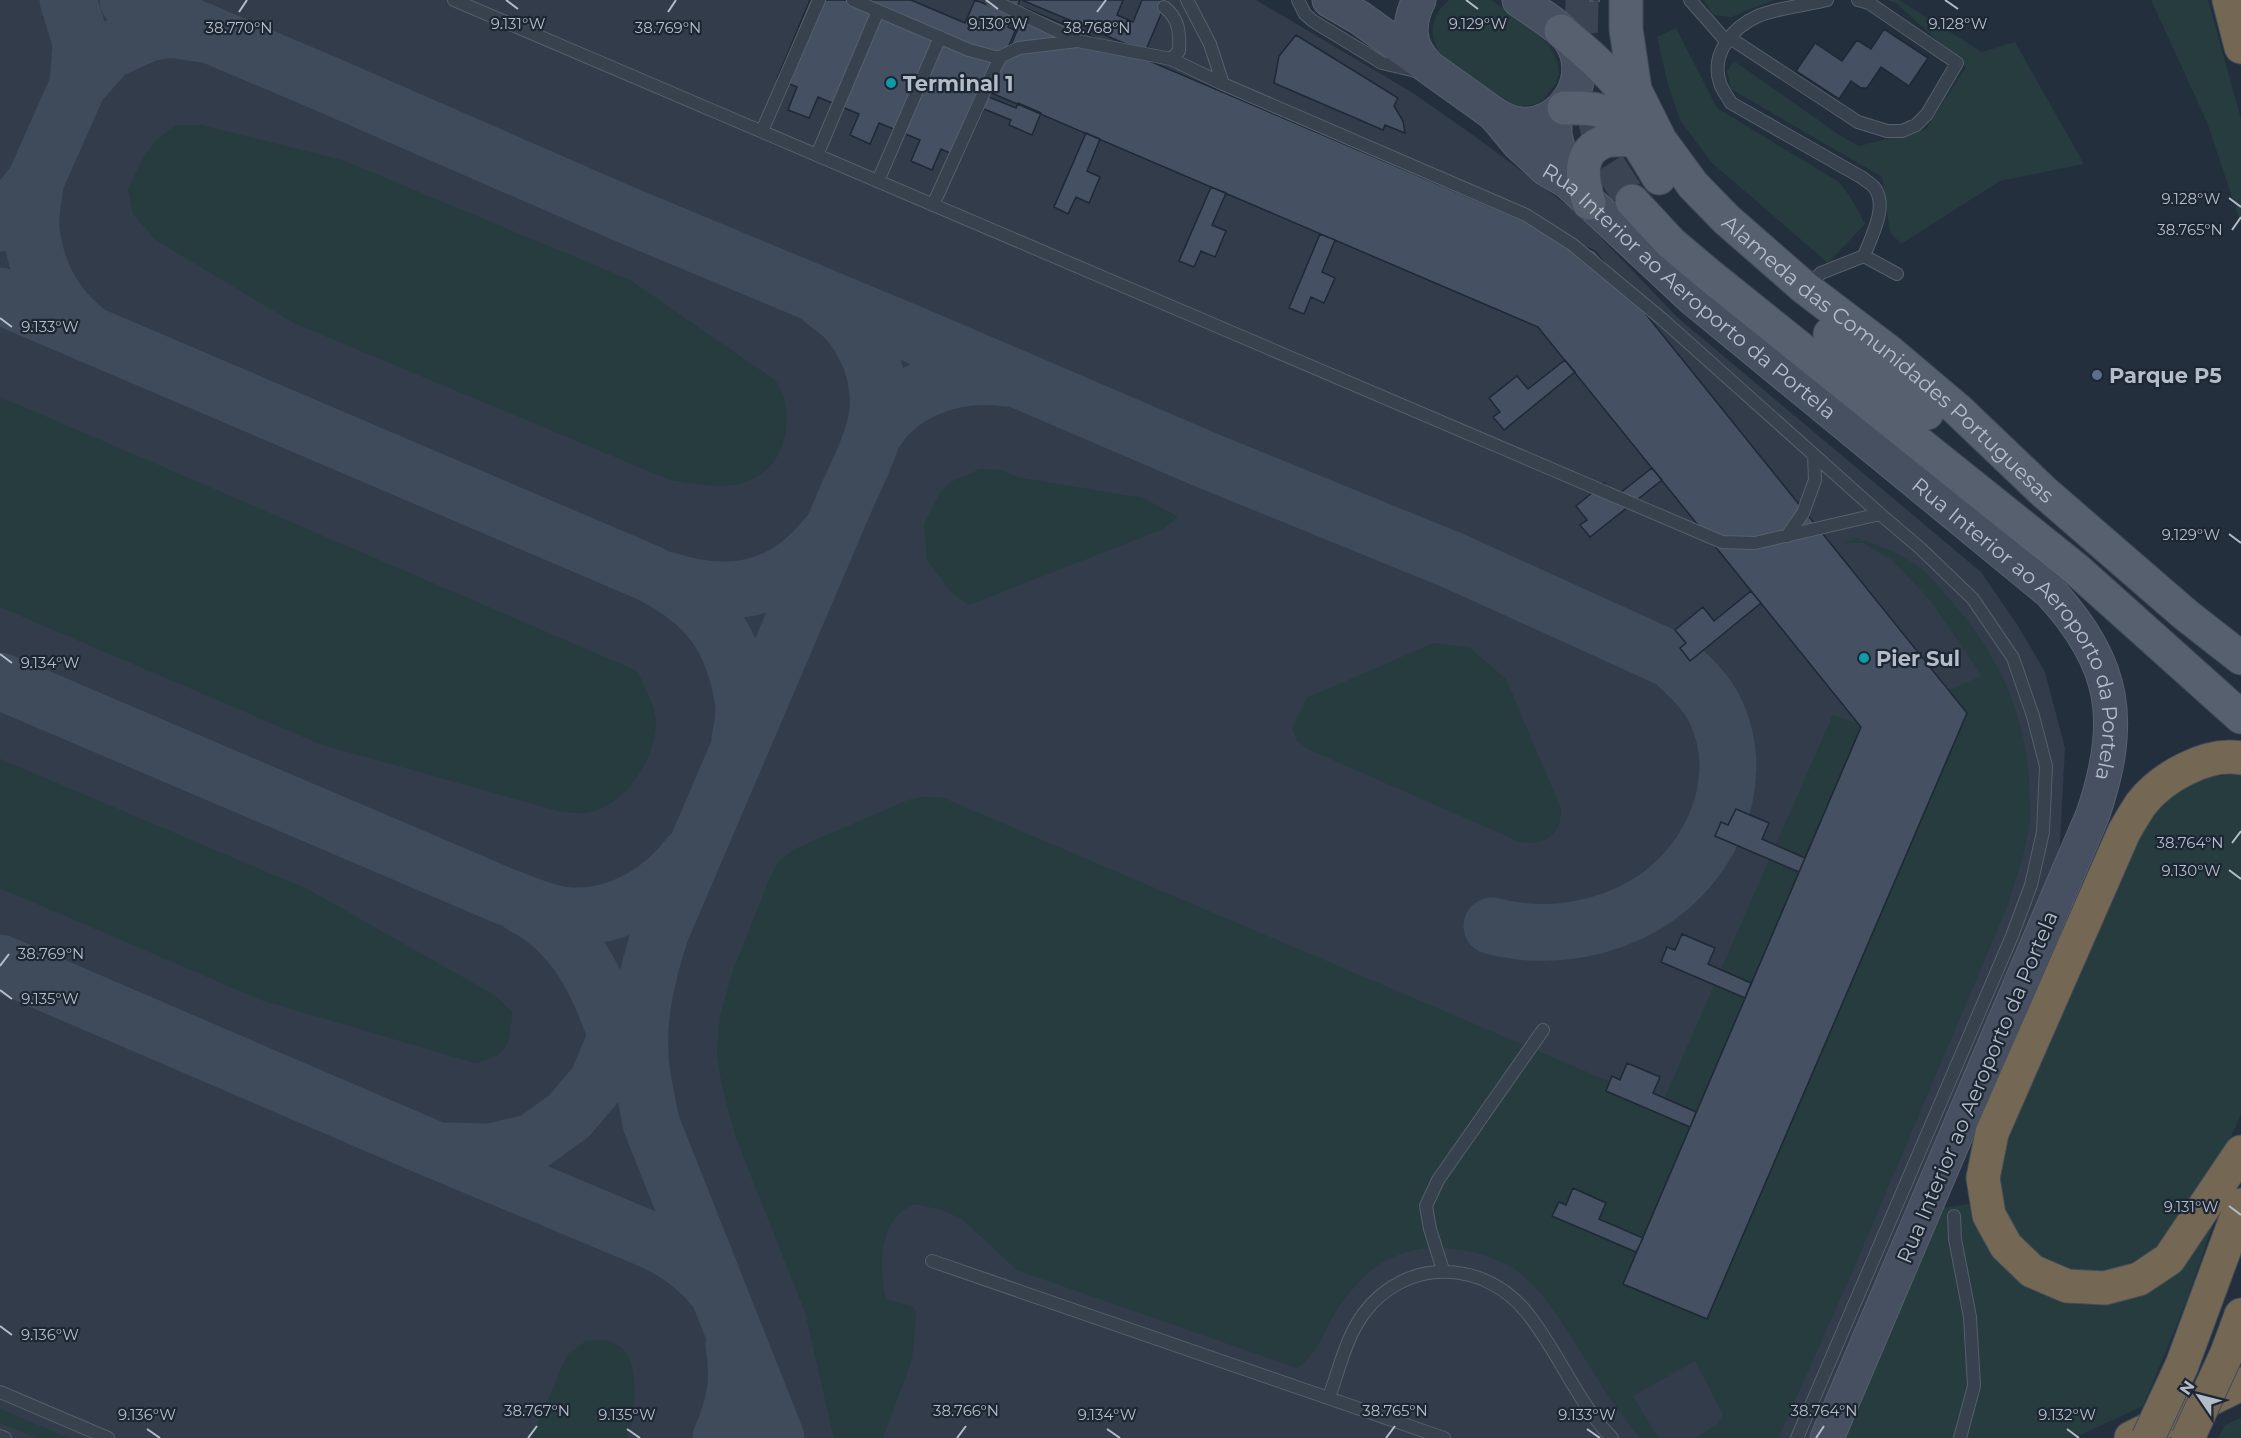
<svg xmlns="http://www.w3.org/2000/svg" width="2241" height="1438" viewBox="0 0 2241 1438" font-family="Montserrat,sans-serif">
  <rect width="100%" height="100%" fill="#242f3e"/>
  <path fill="#323c4b" d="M0,0H1256L1413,93L1480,140L1576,212L1677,317L1981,572L2018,626L2045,672L2065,748L2059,861L1812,1438H0Z"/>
  <path fill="#263c3f" d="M1449,0H1491L1522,20L1550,46L1558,63L1559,73L1556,83L1544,99L1536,104L1517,107L1507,104L1443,58C1428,38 1429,16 1449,0Z
    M1704,0H1774L1731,17L1713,15Z
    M1888,0H1899L1982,52L2015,42L2084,164L2000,181L1901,244L1890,232L1882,177L1731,89L1727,71L1734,61L1841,136L1859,146L1926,129L1966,67L1896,3Z
    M2151,0H2208L2241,119V224L2207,122Z
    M1676,28L1717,108L1839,182L1851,198L1865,224L1828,263L1711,162L1680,120L1668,85L1657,37Z
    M176,125H201L342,160L630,280L776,381C779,388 784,395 785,403C793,450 767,487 717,486C701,485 685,482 670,480L294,323L156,240L133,214L128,189L142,160L155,141Z
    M0,397L637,671C643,684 657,709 656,724C654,761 625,807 585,813C577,814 566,812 558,811L320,744L0,607Z
    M980,469L1001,470L1017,477L1143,498L1178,517L1163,529L969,605L949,590L927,559L924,524L940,493L949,483Z
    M1856,538C1876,544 1897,552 1915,564C1927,572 1938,586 1947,596C1995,650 2027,713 2029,786C2029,796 2031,808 2030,818C2027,848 2016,878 2007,907L1851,1275L1778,1438H1696L1718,1424L1723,1414L1695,1361L1633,1396L1655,1433L1660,1438H1640C1611,1405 1590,1365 1566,1329C1552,1307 1537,1285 1516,1270C1495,1256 1471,1250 1447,1248C1420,1245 1387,1255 1367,1274C1355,1285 1341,1302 1333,1316C1320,1338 1319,1352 1297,1368L1017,1270L963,1220L943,1210L914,1204C908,1208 901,1211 897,1215C879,1236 879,1273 886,1299L913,1307L916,1311L912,1359L883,1438H834L805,1312L736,1138L722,1086L717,1055L720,1016L733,971L769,880L779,861L795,849L908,800L922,797H941L1662,1104L1833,715L1865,726L1982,676L1931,601L1892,560L1864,543H1844Z
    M1434,643L1470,648L1506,679L1561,809C1561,837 1545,845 1520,842L1310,750L1297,741L1292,728L1307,698Z
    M0,759L309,890L496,996L512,1012C510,1046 509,1054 475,1063L261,1000L0,888Z
    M2236,774L2241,777V1114L2211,1182L2153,1250L2105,1277L2061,1274L2018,1241L2002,1212L2000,1167L2007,1125L2130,843L2158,805L2192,779Z
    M2222,1198L2187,1300L2143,1406L2074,1438H1841L1941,1208L1971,1204L1978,1219L2108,1299Z
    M607,1340C615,1344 621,1346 626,1353C639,1371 635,1418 627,1438H532L567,1355L586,1341Z
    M0,1409L69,1438H37L0,1423Z
    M2241,1418V1438H2218L2225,1425Z"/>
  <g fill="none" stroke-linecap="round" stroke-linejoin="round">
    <path stroke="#3f4a5a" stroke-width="57" d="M68,0L81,42L78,85
      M128,0L324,83L622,213L915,335L1206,460L1454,561L1672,660C1688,675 1704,689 1714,708C1753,785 1705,879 1630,913C1587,933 1538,938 1492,926
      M35,182C34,197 30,213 31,228C35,269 53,305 86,331
      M0,223L9,215L35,182L78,85L108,51L148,33L171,29L203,34
      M0,296L651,574C692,596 721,620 735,666C743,690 747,712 740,738
      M873,435C900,389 956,371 1007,378
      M663,579C728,601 783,592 827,536
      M0,681L504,896C526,904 550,916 575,916C620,917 663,891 689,856
      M522,905C585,938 601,995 625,1057
      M0,963L428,1147L655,1242C680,1254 699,1268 716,1290
      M447,1151L491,1152L533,1142L569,1116L597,1083L632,1000
      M721,1438C735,1406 740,1380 734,1345
      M776,1438L651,1123C648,1105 643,1086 641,1068C636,1020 646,976 661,931L848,494C857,474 867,455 873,434C886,395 874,353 849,322C842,314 832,307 824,301"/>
  </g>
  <path fill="#455162" stroke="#1f2835" stroke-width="1.5" d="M810,0H911L965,23L975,0L1000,10L1004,0H1020L1008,27L1017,31L989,97L1016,108L1018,103L1041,113L1032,135L1009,125L1011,120L984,109L961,158L941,149L932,170L911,161L920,140L879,123L870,144L850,135L859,114L818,97L809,118L788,110L797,87L777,79Z
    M1022,0H1123L1117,15L1133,22L1142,0H1167L1145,52Z
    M1025,8L1595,251L1967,713L1707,1319L1623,1284L1861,727L1538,327L989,92Z
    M1884,29L1928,58L1909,86L1881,67L1867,88H1861L1851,81L1839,99L1796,71L1815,43L1842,61L1857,40L1871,49Z
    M1296,35L1398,98L1394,106L1403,121L1405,133L1385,125L1383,130L1274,83L1279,56Z
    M1086,133L1100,139L1087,171L1100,177L1089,203L1076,197L1068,214L1054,207Z
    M1211,187L1226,193L1212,225L1226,231L1215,257L1201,251L1194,267L1179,261Z
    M1320,234L1335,240L1322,272L1335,278L1324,303L1311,297L1304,314L1289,308Z
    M1565,360L1575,372L1504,430L1493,417L1500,412L1489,398L1517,376L1528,389Z
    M1652,468L1662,480L1590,537L1580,525L1587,520L1576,506L1604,483L1615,497Z
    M1751,591L1761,603L1690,661L1680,648L1686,643L1675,630L1703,607L1714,621Z
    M1736,809L1769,823L1762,839L1805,858L1799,872L1715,836L1721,822L1728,825Z
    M1682,934L1715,948L1708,964L1751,983L1745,998L1661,962L1667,947L1675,950Z
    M1627,1063L1660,1077L1653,1093L1696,1112L1690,1127L1606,1091L1612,1076L1620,1080Z
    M1573,1188L1606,1203L1599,1219L1643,1238L1636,1252L1552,1216L1559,1202L1566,1205Z"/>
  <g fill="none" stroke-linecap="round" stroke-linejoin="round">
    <path stroke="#3a4453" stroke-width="33" stroke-dasharray="33 16" stroke-linecap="butt" d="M1582,0L1581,49L1584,70
      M1594,118L1603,156L1632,201"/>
    <g stroke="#565f6c" stroke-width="14">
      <path id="lane" d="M454,0L1722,542L1755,543L1880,514L1920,548L1973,599L2013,658L2033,716L2046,766L2043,832L2031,885L2012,936L1797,1438
        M853,0L969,50L995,57H1000L1019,48L1077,41
        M992,0L1078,41L1171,59L1179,51C1180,33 1179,18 1164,7
        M1187,0L1210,44L1223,84L1526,215L1573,245L1662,319L1880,514
        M1298,0L1305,14L1313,21L1382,63L1416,71
        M1690,0L1727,42
        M1827,0C1808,5 1776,8 1758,16C1733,27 1710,54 1720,83C1722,90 1728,97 1731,103L1861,177C1866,181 1874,185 1876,190C1887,209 1871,237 1864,256
        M1730,38L1858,122L1887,131H1902L1916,125L1927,114L1957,63L1869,3L1858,0
        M1171,59L1223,84
        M762,131L819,0
        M817,155L878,11
        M878,181L940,37
        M933,205L1000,57
        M1806,288L1821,273L1864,256L1897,274
        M1787,536L1803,513L1815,480L1814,455
        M1954,1216L1955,1239L1970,1317L1974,1386L1960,1438
        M932,1261L1444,1438
        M1443,1270L1430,1229L1426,1206L1438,1180L1543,1030
        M0,1392L108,1438
        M1329,1397C1339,1370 1346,1337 1364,1313C1406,1257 1485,1259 1528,1314C1559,1353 1577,1402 1612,1438
        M0,1436L5,1438"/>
    </g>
    <g stroke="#565f6c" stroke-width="35">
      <g id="secondary">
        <path id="s1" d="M1329,0L1360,18L1494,114L1519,144L1546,169L1568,182L1692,298L2050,592C2117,664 2124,723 2093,814L1827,1438"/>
        <path d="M1419,0C1407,24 1408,46 1427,65"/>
        <path d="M1494,114C1502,119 1510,123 1520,124C1563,128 1595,77 1570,40C1558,24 1535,12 1519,0"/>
        <path d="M1555,115V136L1568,182"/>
      </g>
    </g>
    <g stroke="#414a57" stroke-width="35">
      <g id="primary">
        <path id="s2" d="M1626,0V29L1635,90L1660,140L1693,185L1726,219L1805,288L1892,354L1957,409L2044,492L2186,615L2241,658"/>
        <path d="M1561,31C1589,54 1615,77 1636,107"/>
        <path d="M1564,108C1576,108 1590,107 1601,111C1628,121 1645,155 1659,178"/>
        <path d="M1632,201L1671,243L1709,275L2077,570L2241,717"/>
        <path d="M1589,203C1582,180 1576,151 1606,141C1614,139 1625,140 1634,140"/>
        <path d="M1830,334L1927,413"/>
      </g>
    </g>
    <g stroke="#434c59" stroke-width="35">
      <path id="highway" d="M2229,0L2241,47
        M2241,758C2207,752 2162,777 2141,804C2135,813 2129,823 2124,832L1992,1133L1983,1178L1989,1215L2006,1246L2032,1271L2067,1286L2105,1288L2139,1279L2169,1259L2241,1152
        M2227,1353L2241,1315
        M2182,1365L2241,1205
        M2131,1438L2241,1384"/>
    </g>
    <path stroke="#44595c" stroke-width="4" stroke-dasharray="4.5 4.5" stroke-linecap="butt" d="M1589,0H1600"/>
    <use href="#lane" stroke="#38414e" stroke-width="12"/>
    <use href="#secondary" stroke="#465061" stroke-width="33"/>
    <use href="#primary" stroke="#56606e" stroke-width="33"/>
    <use href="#highway" stroke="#746855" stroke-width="33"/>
    <g stroke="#434c59" stroke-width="35" stroke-linecap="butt">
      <path id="highway-bridge" d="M2148,1438L2182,1365
        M2188,1438L2227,1353"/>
    </g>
    <use href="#highway-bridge" stroke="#746855" stroke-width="33"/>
  </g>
  <path fill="none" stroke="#b4bcc9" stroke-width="2" d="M506,0L518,9M986,0L998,9M1466,0L1478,9M1945,0L1958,9M239,12L247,0M668,12L676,0M1097,12L1106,0M2229,198L2241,207M2232,230L2241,217M0,318L12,327M2229,534L2241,543M0,654L12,663M2232,843L2241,831M2229,870L2241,879M0,966L9,954M0,990L12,999M2229,1206L2241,1215M0,1326L12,1335M147,1429L160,1438M627,1429L640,1438M1107,1429L1120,1438M1587,1429L1600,1438M2067,1429L2079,1438M528,1438L537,1426M957,1438L966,1426M1386,1438L1395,1426M1816,1438L1824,1426"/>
  <g fill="#0f9aa8" stroke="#1d2633" stroke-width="2">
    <circle cx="891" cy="83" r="6"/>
    <circle cx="1864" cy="658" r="6"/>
  </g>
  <circle fill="#5c6f8a" stroke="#1d2633" stroke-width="2" cx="2097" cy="375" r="6"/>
  <g text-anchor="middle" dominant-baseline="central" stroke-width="4.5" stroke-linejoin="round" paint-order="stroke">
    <g font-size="21" font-weight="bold" fill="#b4bcc9" stroke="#1d2633" text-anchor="start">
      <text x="903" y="83">Terminal 1</text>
      <text x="2109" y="375">Parque P5</text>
      <text x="1876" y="658">Pier Sul</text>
    </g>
    <g font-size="21" fill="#b4bcc9" stroke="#1d2633">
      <text stroke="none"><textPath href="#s1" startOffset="465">Rua Interior ao Aeroporto da Portela</textPath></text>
      <text stroke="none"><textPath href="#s2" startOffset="464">Alameda das Comunidades Portuguesas</textPath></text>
      <text stroke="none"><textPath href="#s1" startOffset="951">Rua Interior ao Aeroporto da Portela</textPath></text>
      <text transform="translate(1977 1087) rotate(-67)">Rua Interior ao Aeroporto da Portela</text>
    </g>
  </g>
  <g font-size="15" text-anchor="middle" fill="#b4bcc9" stroke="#1d2633" stroke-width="4.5" stroke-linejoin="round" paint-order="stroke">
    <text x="518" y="29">9.131°W</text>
    <text x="998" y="29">9.130°W</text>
    <text x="1478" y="29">9.129°W</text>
    <text x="1958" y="29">9.128°W</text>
    <text x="239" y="33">38.770°N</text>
    <text x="668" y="33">38.769°N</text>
    <text x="1097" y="33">38.768°N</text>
    <text x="2191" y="204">9.128°W</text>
    <text x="2190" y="235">38.765°N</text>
    <text x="50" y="332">9.133°W</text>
    <text x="2191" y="540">9.129°W</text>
    <text x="50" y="668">9.134°W</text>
    <text x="2190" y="848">38.764°N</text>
    <text x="2191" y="876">9.130°W</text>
    <text x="51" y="959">38.769°N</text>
    <text x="50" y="1004">9.135°W</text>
    <text x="2191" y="1212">9.131°W</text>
    <text x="50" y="1340">9.136°W</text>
    <text x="537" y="1416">38.767°N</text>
    <text x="966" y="1416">38.766°N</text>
    <text x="1395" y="1416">38.765°N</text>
    <text x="1824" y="1416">38.764°N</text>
    <text x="147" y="1420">9.136°W</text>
    <text x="627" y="1420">9.135°W</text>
    <text x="1107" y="1420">9.134°W</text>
    <text x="1587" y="1420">9.133°W</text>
    <text x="2067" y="1420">9.132°W</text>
  </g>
  <g transform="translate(2199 1396) rotate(305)" stroke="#1d2633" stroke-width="4.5" paint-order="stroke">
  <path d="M0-4.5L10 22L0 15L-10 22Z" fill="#b4bcc9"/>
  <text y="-9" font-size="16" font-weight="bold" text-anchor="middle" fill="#b4bcc9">N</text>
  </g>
</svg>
